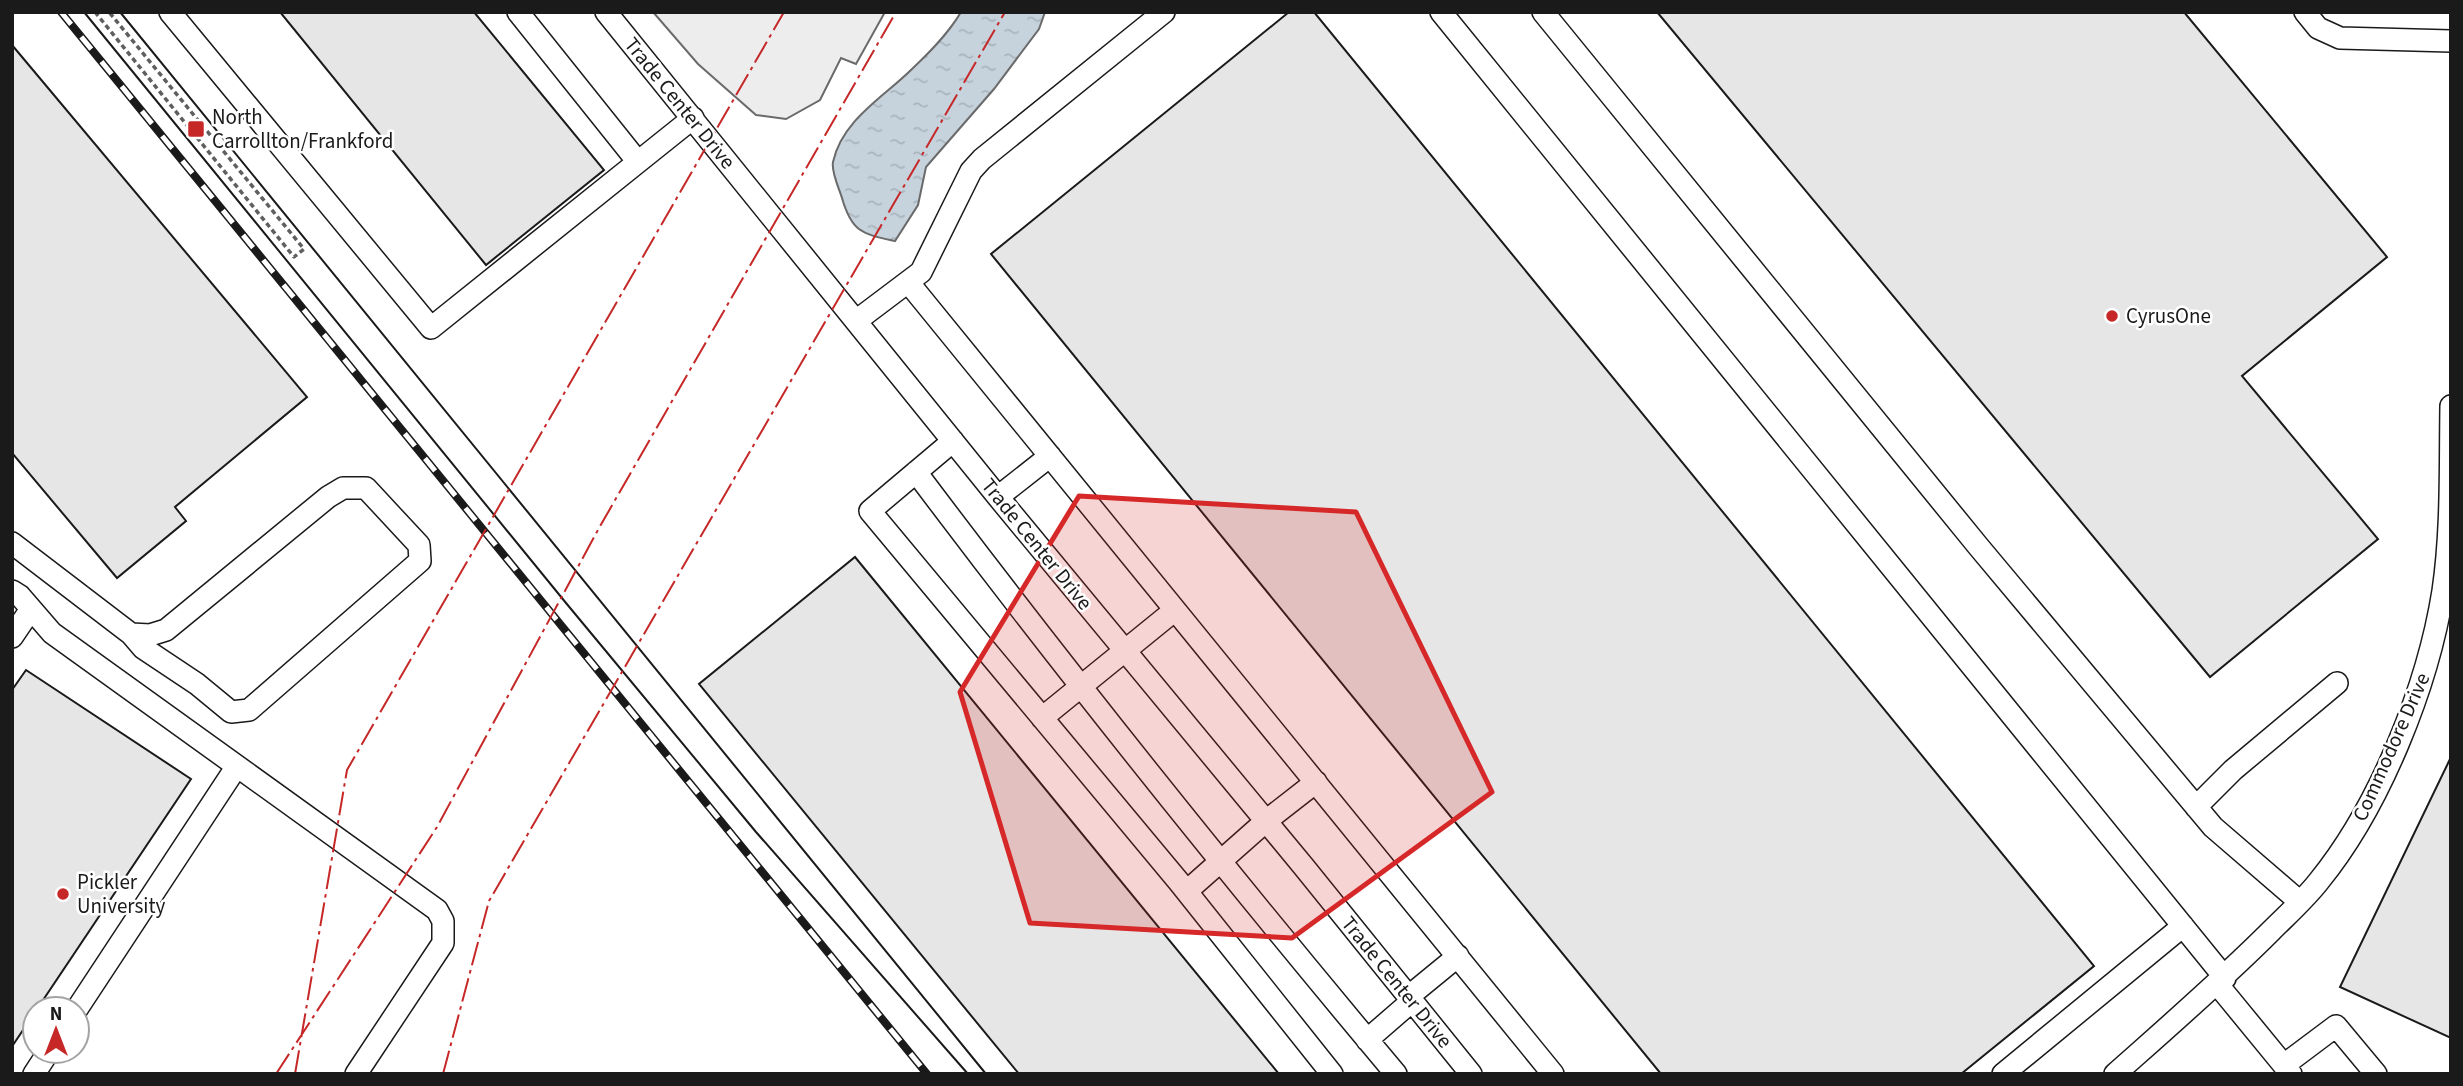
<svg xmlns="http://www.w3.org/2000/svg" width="2463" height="1086" viewBox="0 0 2463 1086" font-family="'Source Sans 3',sans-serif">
  <defs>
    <pattern id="water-ripples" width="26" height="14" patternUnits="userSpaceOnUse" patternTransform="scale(1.75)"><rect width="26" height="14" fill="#c6d2dc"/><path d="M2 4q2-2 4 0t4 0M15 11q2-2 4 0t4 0" fill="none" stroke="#aab4bc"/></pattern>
  </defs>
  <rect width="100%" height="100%" fill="#fff"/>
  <path fill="#ededed" stroke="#6a6a6a" stroke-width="2" d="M653,12H885L856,64L841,58L820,100L786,119L756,115L698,64Z"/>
  <path fill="url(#water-ripples)" stroke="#6a6a6a" stroke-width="2" d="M961,12H1045L1039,29L994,89L926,167L918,205L895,241C863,234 852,233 842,198C839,188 831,172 833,162C842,120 884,97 912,69C930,52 948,34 961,12Z"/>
  <path fill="#e6e6e6" stroke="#1a1a1a" stroke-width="2" d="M280,12H474L604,170L486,265Z
    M1289,12H1314L2094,966L1961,1074H1661L991,254Z
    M1657,12H2184L2387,257L2242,376L2378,539L2210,677Z
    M12,45L307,397L175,507L186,521L117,578L12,453Z
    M855,557L1279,1074H1019L699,684Z
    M26,670L191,779L13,1045L12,690Z
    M2451,757V1038L2340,987Z"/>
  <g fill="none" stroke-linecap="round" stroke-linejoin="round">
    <g stroke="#1a1a1a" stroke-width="24">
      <path id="minor" d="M170,12L431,328L638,162
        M518,12L638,162L693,118
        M606,12L998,497L1304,867L1471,1074
        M1441,12L2225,978
        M1543,12L1978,546L2213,827L2300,902
        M2305,12L2318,28L2340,38L2451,41
        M908,282L1553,1074
        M856,321L921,272L971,171L982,159L1164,12
        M953,441L870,511L1179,882L1332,1074
        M916,472C1070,677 1231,877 1396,1074
        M998,497L1050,456
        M12,543L131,634L143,648L197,684L231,712L249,710L420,561L419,545L366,488H343L328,497L166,630L150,635L131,634
        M12,591L20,596L52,633L437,910L443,921V943L356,1074
        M12,637L31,609
        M1042,718L1175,610
        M2196,807L2233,770L2337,683
        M1187,891L1266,821L1316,782
        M2218,985L2291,1074
        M1408,997L1458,956
        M77,1009L237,766
        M1367,1040L1412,1001
        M2284,1065L2336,1026L2376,1074
        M34,1074L49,1051
        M2003,1074L2183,926
        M2115,1074C2168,1027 2221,981 2271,931C2287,915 2305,899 2319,881C2380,806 2428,686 2443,591C2452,530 2450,467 2451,406"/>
    </g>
    <path stroke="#5f5f5f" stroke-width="3.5" stroke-dasharray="5 3.5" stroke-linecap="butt" d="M95,12L294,257L304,249L109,12"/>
    <use href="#minor" stroke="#fff" stroke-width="21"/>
    <path stroke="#1a1a1a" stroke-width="2" d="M84,12L566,603L756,832L968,1074
      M120,12L986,1074"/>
    <g stroke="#1a1a1a" stroke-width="8">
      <path id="rail" d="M61,12L927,1074"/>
    </g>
    <use href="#rail" stroke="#fff" stroke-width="5" stroke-dasharray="16" stroke-linecap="butt"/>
    <path stroke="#c62828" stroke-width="2" stroke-dasharray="24 5 3.5 5" stroke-linecap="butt" d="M276,1074L437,827L599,528L896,12
      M295,1074L347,770L784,12
      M443,1074L489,901L1005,12"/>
  </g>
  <path fill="#d62828" fill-opacity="0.2" stroke="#d62828" stroke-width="5" stroke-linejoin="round" d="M1079,496L1356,512L1492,792L1292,938L1030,923L960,692Z"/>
  <g fill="#c62828" stroke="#fff" stroke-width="2.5">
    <rect x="187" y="120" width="18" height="18" rx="3.5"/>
    <circle cx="2112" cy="316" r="7"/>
    <circle cx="63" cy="894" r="7"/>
  </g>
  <g text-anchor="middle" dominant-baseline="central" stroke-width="5" stroke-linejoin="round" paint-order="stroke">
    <g font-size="21" fill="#1a1a1a" stroke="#fff">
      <text transform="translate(680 103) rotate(51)">Trade Center Drive</text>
      <text transform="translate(1037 544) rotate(51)">Trade Center Drive</text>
      <text transform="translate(2391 747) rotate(-66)">Commodore Drive</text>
      <text transform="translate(1397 982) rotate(51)">Trade Center Drive</text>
    </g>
    <g font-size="21" fill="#1a1a1a" stroke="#fff" text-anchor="start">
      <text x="212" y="117">North<tspan x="212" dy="24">Carrollton/Frankford</tspan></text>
      <text x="2126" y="316">CyrusOne</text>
      <text x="77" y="882">Pickler<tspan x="77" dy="24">University</tspan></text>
    </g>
  </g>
  <rect width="2463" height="1086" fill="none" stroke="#1a1a1a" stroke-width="28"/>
  <g transform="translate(56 1030)"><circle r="33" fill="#ffffff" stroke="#a3a3a3" stroke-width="2"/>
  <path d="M0-5L12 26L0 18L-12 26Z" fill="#c62828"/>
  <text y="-10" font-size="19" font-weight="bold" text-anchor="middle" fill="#1a1a1a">N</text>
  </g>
</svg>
